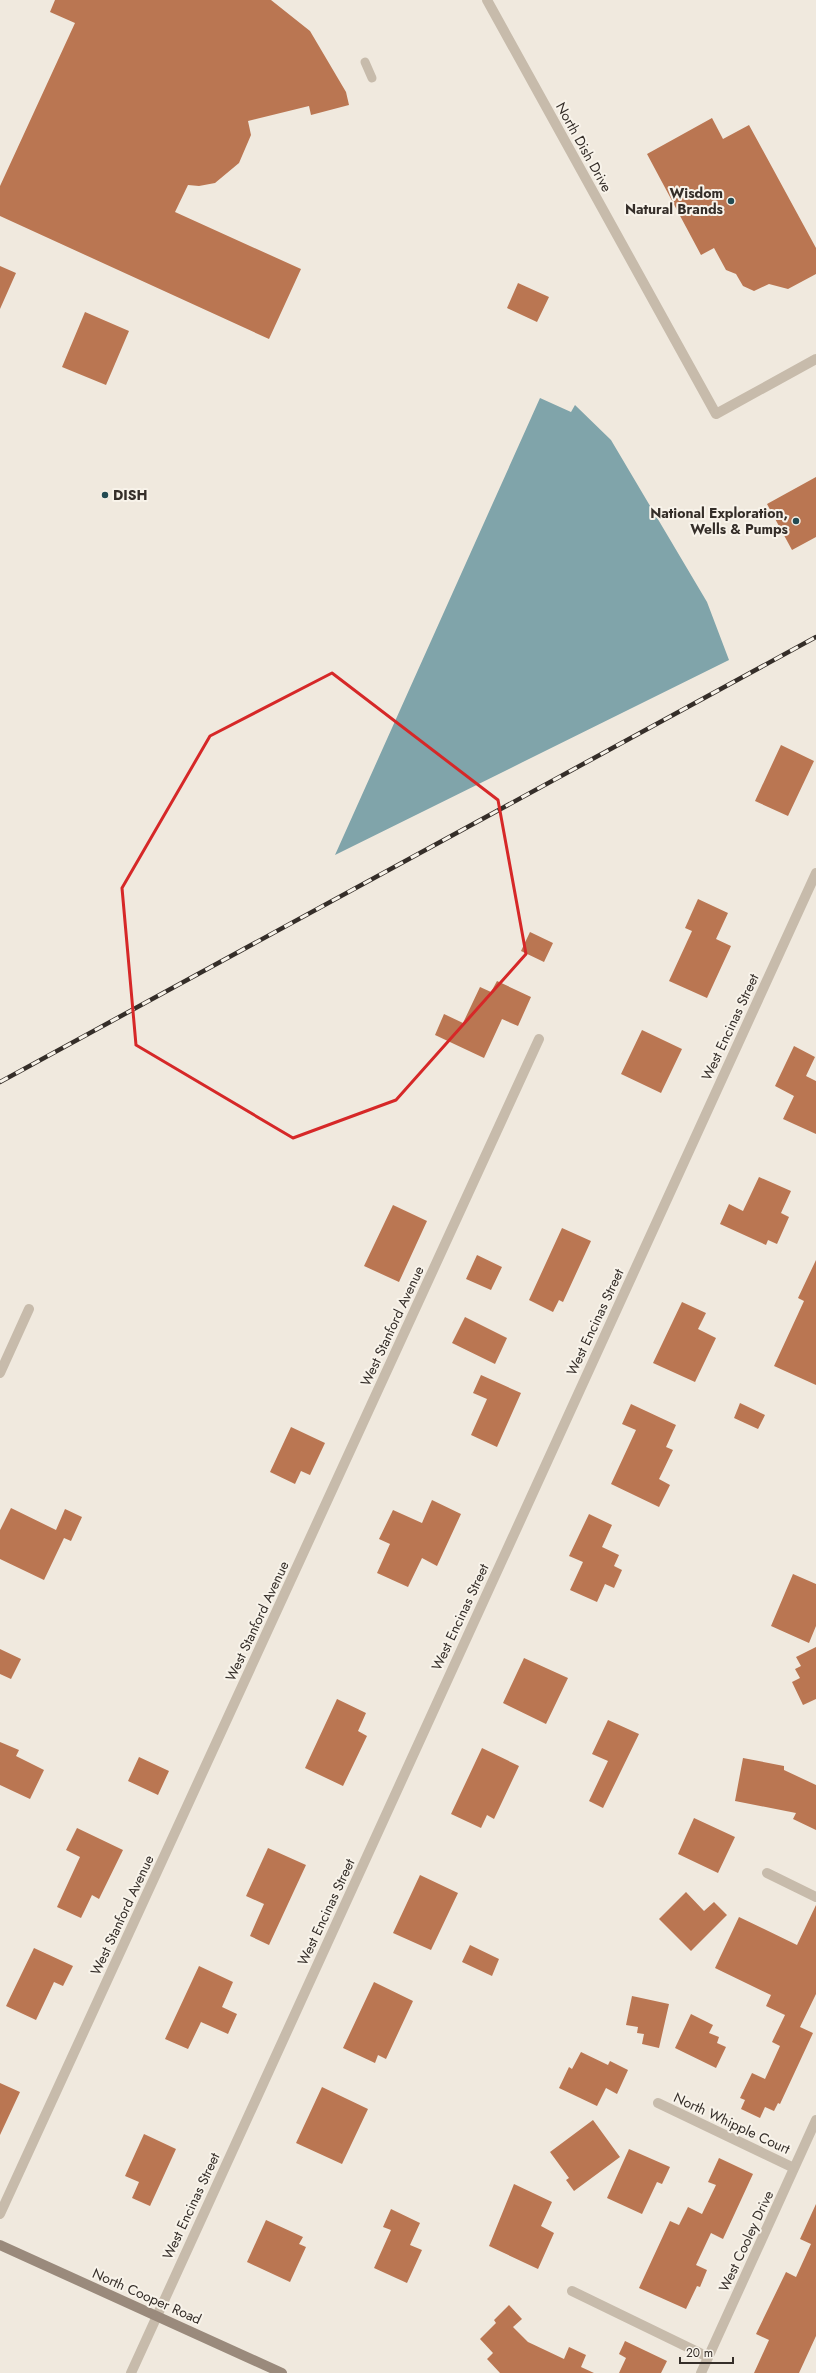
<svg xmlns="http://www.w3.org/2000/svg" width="816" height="2373" viewBox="0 0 816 2373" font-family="Jost,sans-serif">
  <rect width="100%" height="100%" fill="#f0e9de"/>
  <path fill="#80a4aa" d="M540,398L571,412L575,405L611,440L707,602L729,660L335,855Z"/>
  <path fill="#ba7652" d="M55,0H271L310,31L346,92L349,105L311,115L309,106L248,121L251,135L239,163L215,183L199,186L188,185L175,212L301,269L269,339L0,216V186L75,23L50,12Z
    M712,118L723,139L749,125L816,248V274L788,289L769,284L754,291L743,286L736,274L726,270L714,248L701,255L647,154Z
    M0,266L16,273L0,309Z
    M518,283L549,297L537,322L507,308Z
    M85,312L129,331L106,385L62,367Z
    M816,477V537L792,550L767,504Z
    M781,745L814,761L788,816L755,801Z
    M698,899L728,913L716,939L731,946L707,998L669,981L692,931L685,928Z
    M530,932L553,943L544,962L521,951Z
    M497,981L531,997L518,1026L502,1019L484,1058L435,1035L444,1014L463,1023L480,987L491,992Z
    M642,1030L682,1049L661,1093L621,1074Z
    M794,1046L815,1057L806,1076L816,1081V1134L783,1119L794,1096L775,1086Z
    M759,1177L791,1191L781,1213L789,1217L777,1244L768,1240L766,1245L720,1224L729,1204L743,1211Z
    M393,1205L427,1221L399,1282L364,1266Z
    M562,1228L591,1241L563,1302L559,1300L553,1312L529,1300Z
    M477,1255L502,1267L491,1290L466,1279Z
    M816,1260V1385L774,1366L804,1301L798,1298Z
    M682,1302L706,1313L698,1329L716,1338L695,1382L653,1363Z
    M465,1317L507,1338L495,1364L452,1343Z
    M481,1375L521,1393L497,1447L471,1435L487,1399L473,1393Z
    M740,1403L765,1415L758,1429L734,1418Z
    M631,1404L676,1425L666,1447L673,1450L659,1479L670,1485L659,1507L611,1484L636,1430L622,1424Z
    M291,1427L325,1443L310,1475L301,1471L295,1484L270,1472Z
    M432,1500L461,1514L437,1566L422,1558L408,1587L377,1573L390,1544L379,1539L393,1510L422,1523Z
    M11,1508L56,1530L65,1509L82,1517L71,1541L64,1538L44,1580L0,1559V1530Z
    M589,1514L612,1525L602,1547L619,1555L614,1566L622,1570L614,1588L605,1584L597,1602L570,1590L583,1562L569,1556Z
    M793,1574L816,1584V1626L809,1643L771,1626Z
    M816,1647V1699L803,1705L792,1682L800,1678L795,1669L801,1666L796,1657Z
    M0,1649L21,1659L11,1679L0,1674Z
    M524,1658L568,1678L546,1724L503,1703Z
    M337,1699L366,1713L358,1731L367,1736L343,1786L305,1768Z
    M608,1720L639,1734L603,1808L589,1801L608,1761L592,1754Z
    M0,1742L19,1750L16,1756L44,1770L30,1799L0,1785Z
    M482,1748L519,1766L494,1819L487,1815L481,1828L451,1814Z
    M139,1757L169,1771L158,1795L128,1781Z
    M743,1758L784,1766V1770L816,1785V1830L793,1819L796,1813L735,1801Z
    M694,1818L735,1837L718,1873L678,1854Z
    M77,1828L123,1850L99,1899L92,1895L81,1918L57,1907L80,1857L66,1850Z
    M268,1848L306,1865L269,1945L250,1936L264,1904L246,1896Z
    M420,1875L458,1893L431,1950L393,1933Z
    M686,1892L704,1911L714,1902L727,1915L691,1951L659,1919Z
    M816,1905V1994L800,2027L813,2033L780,2104L778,2103L774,2111L765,2107L760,2118L741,2109L745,2100L740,2098L752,2073L765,2079L780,2046L772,2042L785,2015L766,2006L771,1995L715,1968L739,1917L797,1945Z
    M470,1945L499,1959L492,1976L462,1962Z
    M34,1948L73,1966L63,1986L54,1982L36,2020L6,2006Z
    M199,1966L233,1982L222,2007L237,2014L228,2034L201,2022L188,2049L165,2039Z
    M374,1982L413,2001L386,2059L378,2055L375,2063L343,2048Z
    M632,1996L669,2004L659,2048L642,2044L644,2034L637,2033L638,2027L626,2025Z
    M691,2014L713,2025L709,2033L719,2037L717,2043L726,2047L716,2068L675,2048Z
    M581,2052L608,2065L610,2061L628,2070L617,2094L606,2088L597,2106L559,2088L569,2067L572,2069Z
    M0,2083L20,2092L0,2135Z
    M322,2087L368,2109L342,2164L296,2143Z
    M593,2120L620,2157L574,2191L566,2180L569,2178L550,2152Z
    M144,2134L176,2149L150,2206L132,2198L139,2182L125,2176Z
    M629,2149L670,2167L662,2184L657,2182L642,2214L607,2198Z
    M719,2158L753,2174L723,2239L711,2233L696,2265L707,2270L700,2287L697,2286L686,2309L639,2288L670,2221L679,2225L688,2207L702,2214L716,2185L708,2182Z
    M514,2184L552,2202L541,2226L554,2233L538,2269L489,2246Z
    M816,2204V2336L799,2373H754L769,2340L756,2334L786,2272L796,2277L811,2244L800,2239Z
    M391,2209L420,2223L410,2245L422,2250L407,2283L374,2268L391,2230L383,2227Z
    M266,2220L303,2237L299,2244L306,2247L290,2282L247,2262Z
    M509,2305L522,2319L513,2327L528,2342L564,2359L569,2347L586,2355L581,2367L594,2373H500L487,2359L493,2353L480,2339L496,2323L494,2320Z
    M625,2341L667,2361L661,2373H619L626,2358L619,2354Z"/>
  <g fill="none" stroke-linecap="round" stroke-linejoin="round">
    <path stroke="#c7bbab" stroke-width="9" d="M365,62L372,78"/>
    <path stroke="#c7bbab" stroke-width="10" d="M487,0L716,414L816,359
      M0,1373L29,1309
      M767,1873L816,1897
      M658,2103L794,2168
      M0,2214L539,1039
      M572,2291L708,2357
      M131,2373L816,873
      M701,2373L816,2120"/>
    <path stroke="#9a8a7c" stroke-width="10" d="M0,2245L282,2373"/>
    <g stroke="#352e29" stroke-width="4.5">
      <path id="rail" d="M0,1082L816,637"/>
    </g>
    <use href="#rail" stroke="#f8f3ea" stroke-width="3" stroke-dasharray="9" stroke-linecap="butt"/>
  </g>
  <path fill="none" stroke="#d62828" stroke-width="3" stroke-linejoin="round" d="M332,673L498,800L526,954L396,1100L293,1138L136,1045L122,888L210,736Z"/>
  <g fill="#234b53" stroke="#f8f3ea" stroke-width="1.5">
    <circle cx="731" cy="201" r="4"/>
    <circle cx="105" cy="495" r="4"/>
    <circle cx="796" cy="521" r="4"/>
  </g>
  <g text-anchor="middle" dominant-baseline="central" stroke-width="4" stroke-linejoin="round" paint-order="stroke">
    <g font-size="14" fill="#352e29" stroke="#f8f3ea">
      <text transform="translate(584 147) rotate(61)">North Dish Drive</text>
      <text transform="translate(730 1027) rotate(-65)">West Encinas Street</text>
      <text transform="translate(595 1322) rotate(-65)">West Encinas Street</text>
      <text transform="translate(392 1326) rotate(-65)">West Stanford Avenue</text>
      <text transform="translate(460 1617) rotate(-65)">West Encinas Street</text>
      <text transform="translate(257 1621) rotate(-65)">West Stanford Avenue</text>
      <text transform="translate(326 1912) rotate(-65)">West Encinas Street</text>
      <text transform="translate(122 1915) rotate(-65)">West Stanford Avenue</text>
      <text transform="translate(732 2123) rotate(25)">North Whipple Court</text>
      <text transform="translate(191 2206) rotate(-65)">West Encinas Street</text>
      <text transform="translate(746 2241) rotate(-65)">West Cooley Drive</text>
      <text transform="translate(147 2296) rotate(24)">North Cooper Road</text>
    </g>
    <g font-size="14" font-weight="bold" fill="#352e29" stroke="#f8f3ea" text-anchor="end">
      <text x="723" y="193">Wisdom<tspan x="723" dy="16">Natural Brands</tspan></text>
      <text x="113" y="495" text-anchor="start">DISH</text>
      <text x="788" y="513">National Exploration,<tspan x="788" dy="16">Wells &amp; Pumps</tspan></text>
    </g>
  </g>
  <path d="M680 2357v6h53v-6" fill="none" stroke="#352e29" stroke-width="2"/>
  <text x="686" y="2357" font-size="12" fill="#352e29" stroke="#f8f3ea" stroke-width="3" paint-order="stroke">20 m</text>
</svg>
